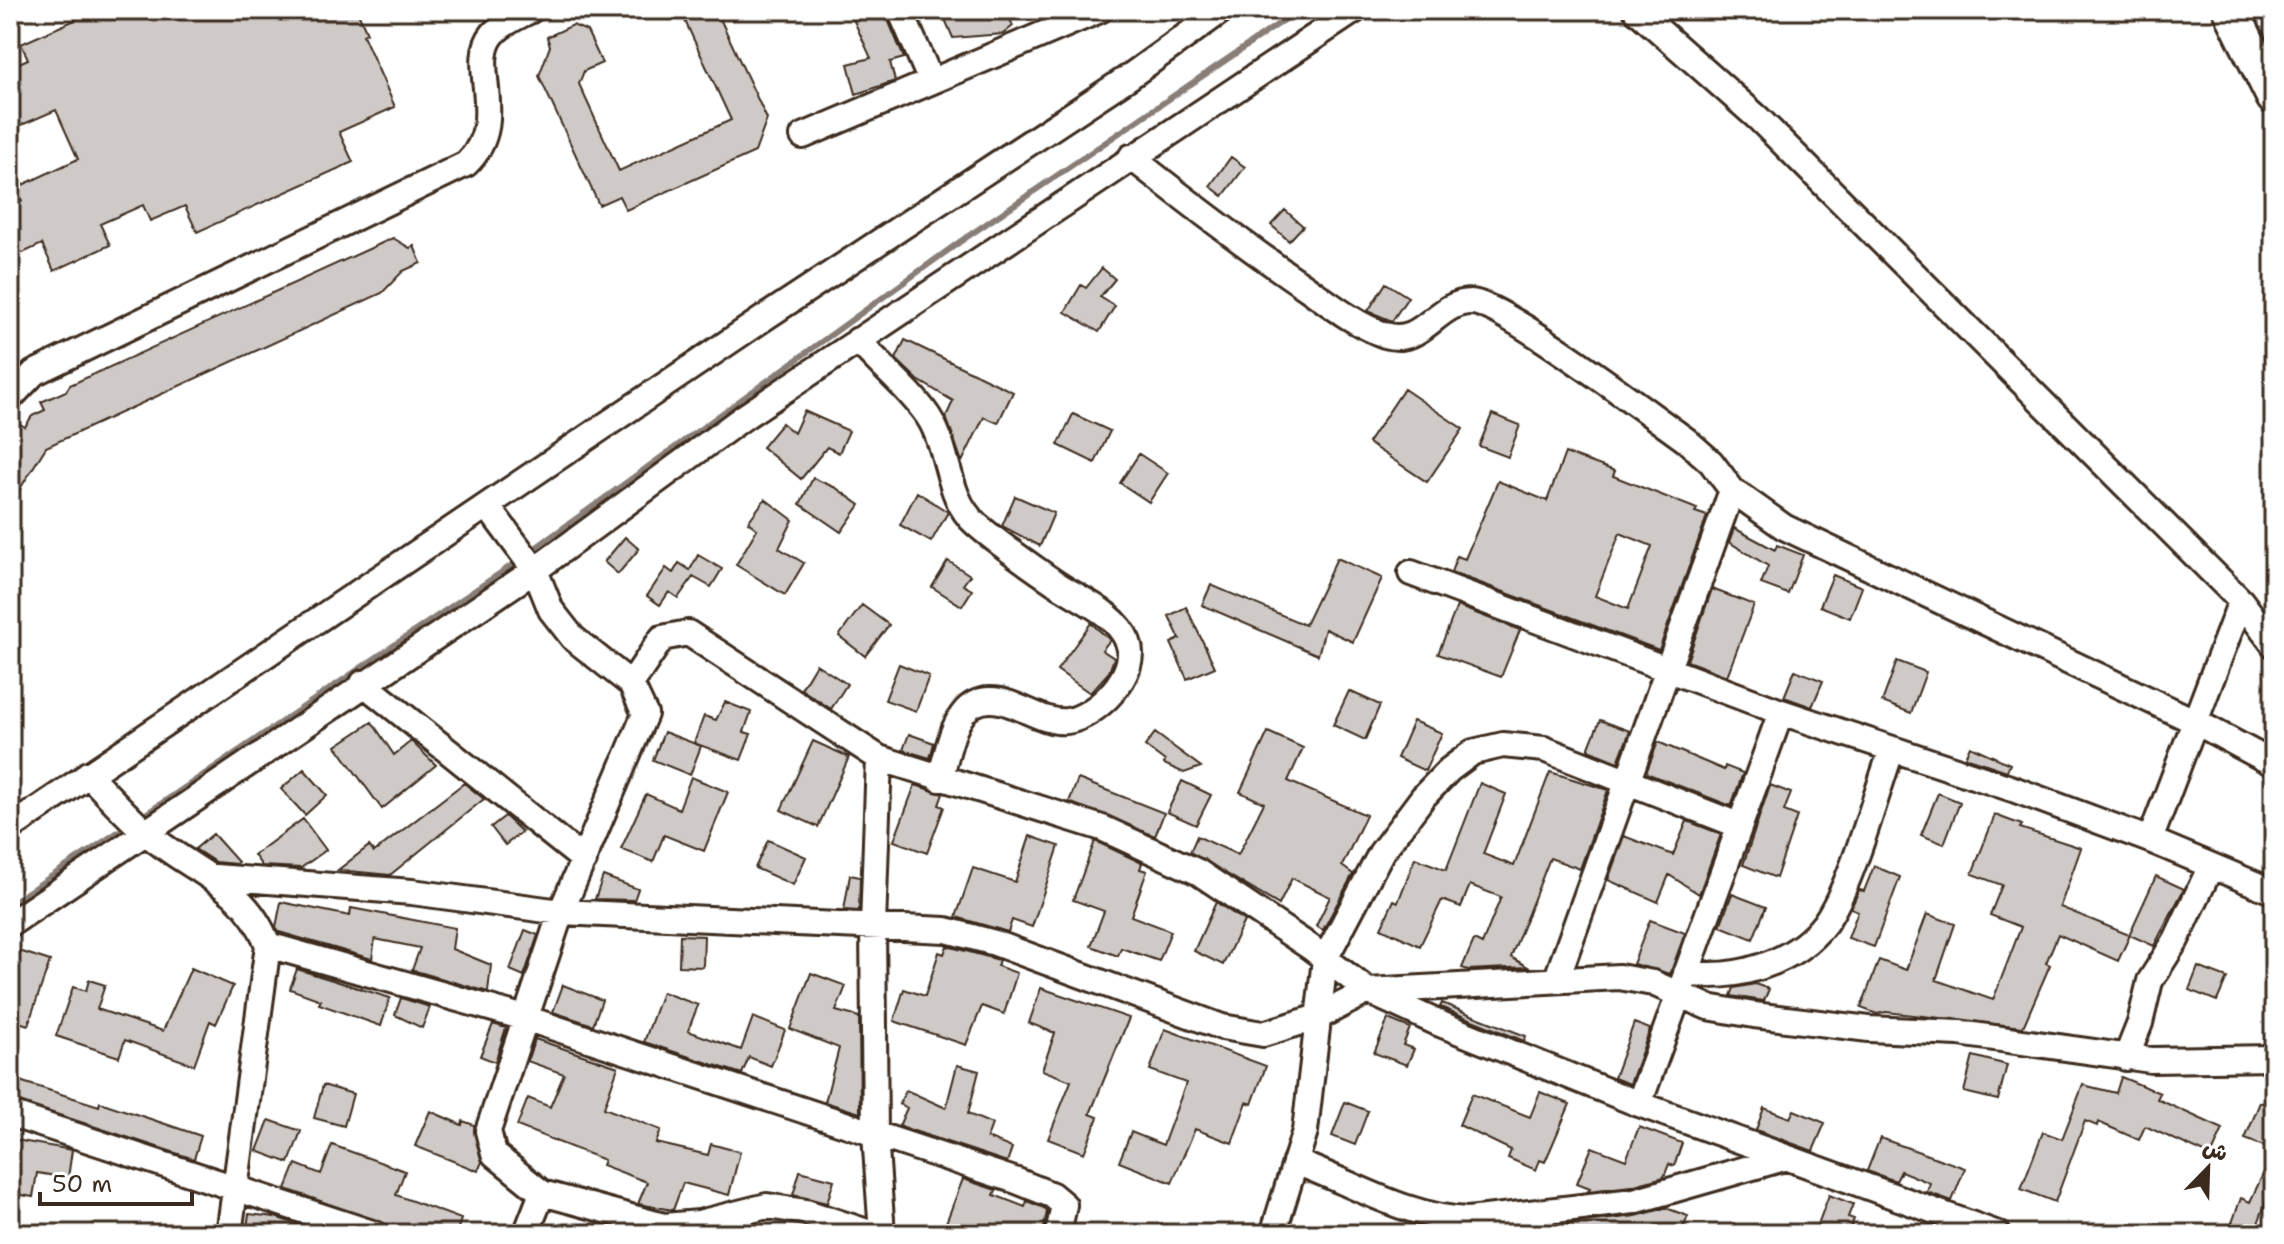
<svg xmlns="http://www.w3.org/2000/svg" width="2284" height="1244" viewBox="0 0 2284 1244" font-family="'Shantell Sans','Playpen Sans Arabic',sans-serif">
  <rect width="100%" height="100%" fill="#fff"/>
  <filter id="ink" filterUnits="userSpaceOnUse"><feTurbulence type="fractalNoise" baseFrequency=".0125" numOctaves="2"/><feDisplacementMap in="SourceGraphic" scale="16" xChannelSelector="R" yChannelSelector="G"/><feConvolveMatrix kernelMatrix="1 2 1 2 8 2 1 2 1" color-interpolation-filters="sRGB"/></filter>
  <g filter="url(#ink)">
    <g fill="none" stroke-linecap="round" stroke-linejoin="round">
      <path stroke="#887e77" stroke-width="6" d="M530,552L961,241L1299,10
        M140,818L521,559
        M10,904L130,824"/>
    </g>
    <path fill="#cfcac7" stroke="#3b2a1e" stroke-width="2" fill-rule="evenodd" d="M97,10H357L367,33L363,35L395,107L339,132L353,162L197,232L185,206L150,221L143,205L100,224L110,245L54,271L42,244L10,259V206L22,201L16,188L78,159L56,110L10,130V67L28,59L21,44Z
      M680,10H716L767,119L755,152L626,210L619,196L599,205L539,76L550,46L547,37L573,25L587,31L602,63L584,71L579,84L619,171L731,120Z
      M849,10H884L904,58L890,62L895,81L856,94L848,64L871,58Z
      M941,10H1006L1013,26L1003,34L953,38Z
      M1231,157L1245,167L1223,196L1210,186Z
      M1285,210L1303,226L1289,241L1271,225Z
      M393,238L410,248L414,246L421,263L403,271L382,293L46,447L10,505V418L25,427L32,416L45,410L41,402L66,391L70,385Z
      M1102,268L1115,279L1100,297L1115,306L1099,332L1065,312L1081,285L1086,288Z
      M1386,283L1408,297L1392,321L1368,311Z
      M905,340L1013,392L998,423L984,417L962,462L946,417L953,401L918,380L896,359Z
      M1404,389L1463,429L1427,482L1368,443Z
      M804,411L849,431L839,453L827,447L801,479L762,447L782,423L794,433Z
      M1073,414L1110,431L1095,463L1058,445Z
      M1492,414L1520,425L1508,457L1479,446Z
      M1565,453L1615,471L1613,476L1697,509L1695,512L1707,516L1659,650L1451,572L1457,556L1465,559L1498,481L1547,501ZM1620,533L1652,546L1628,609L1595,596Z
      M1139,454L1168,473L1149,502L1120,483Z
      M813,478L836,488L860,505L841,532L800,504Z
      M917,492L948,512L931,542L900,525Z
      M1015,496L1054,513L1040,546L1002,526Z
      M765,499L793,520L779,548L804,563L785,595L736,565L757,529L748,522Z
      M1734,528L1775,550L1777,545L1803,555L1788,594L1761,584L1768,566L1729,542Z
      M625,537L639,549L618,574L604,562Z
      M698,555L722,569L711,587L693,577L678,598L669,592L660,605L647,596L666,568L673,573L679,563L690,570Z
      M1337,558L1382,578L1353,642L1325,629L1318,655L1202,605L1211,585L1305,625Z
      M948,561L970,575L963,585L972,590L962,606L932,587Z
      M1833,575L1862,587L1850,618L1820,606Z
      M1712,589L1754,605L1727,676L1687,661Z
      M862,605L889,625L865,656L839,636Z
      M1457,606L1520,630L1501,677L1438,654Z
      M1186,607L1215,667L1187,679L1171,643L1180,639L1169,616Z
      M1091,623L1110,640L1102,650L1114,658L1109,672L1090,693L1057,670Z
      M1897,661L1926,672L1911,713L1882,702Z
      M816,664L847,684L831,709L801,689Z
      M899,664L929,676L916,711L885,700Z
      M1795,670L1823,681L1812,707L1784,697Z
      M1349,691L1380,705L1365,740L1333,725Z
      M725,702L751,712L744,732L751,734L741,760L694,743L704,716L716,720Z
      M1600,720L1630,731L1618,762L1588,750Z
      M1413,721L1442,733L1425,771L1397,758Z
      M372,722L394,755L411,741L436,765L382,809L336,746Z
      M664,732L701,746L690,775L653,760Z
      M1268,732L1303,748L1288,781L1366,815L1342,866L1353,874L1323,930L1316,926L1330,897L1292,878L1279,905L1190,852L1197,836L1238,855L1264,803L1240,792Z
      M1155,733L1201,767L1184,773L1164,764L1165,761L1145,746Z
      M909,734L934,743L930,758L903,750Z
      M813,741L849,757L818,827L781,810Z
      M1658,742L1724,770L1725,766L1743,773L1731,806L1646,773Z
      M1970,746L2010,764L2007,771L1965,757Z
      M304,769L327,795L305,815L281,789Z
      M1550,772L1608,790L1580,869L1550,858L1511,957L1528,967L1468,970L1462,968L1474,940L1482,944L1501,897L1470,885L1461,907L1442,900L1420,946L1381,928L1394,900L1398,902L1415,858L1446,870L1480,783L1506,794L1483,854L1514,866Z
      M691,777L728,792L704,851L664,835L653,862L621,849L646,794L679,809Z
      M1078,779L1164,813L1155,836L1069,802Z
      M1182,781L1211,795L1196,825L1167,812Z
      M464,783L484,799L390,875L338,870L369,846L374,852Z
      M915,785L943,794L939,805L944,807L927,853L894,841Z
      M1770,785L1791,793L1784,811L1797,816L1776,878L1743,865Z
      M1938,793L1960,802L1944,844L1921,835Z
      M1995,815L2022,825L2020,828L2081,848L2060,907L2129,935L2156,876L2184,889L2154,946L2130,935L2118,961L2058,934L2046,963L2050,965L2023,1027L1886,1012L1877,1014L1861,1008L1879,960L1906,970L1927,914L1955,924L1936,980L1993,1000L2021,927L1990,915L2002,885L1972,874Z
      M505,816L522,832L505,845L491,827Z
      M303,819L326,850L301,868L262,866L254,855Z
      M1687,821L1721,834L1699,894L1669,875L1658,902L1608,880L1624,836L1673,855Z
      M213,834L238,862L236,864L215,862L195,849Z
      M1030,836L1059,846L1032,927L1012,920L1008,932L956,917L973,868L1015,882Z
      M768,840L806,857L793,885L755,868Z
      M1095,841L1142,863L1140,869L1147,871L1131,916L1171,931L1159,961L1121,948L1118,956L1091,946L1104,911L1073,900Z
      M1874,866L1900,877L1874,947L1848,938L1858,911L1851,908L1859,890L1864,891Z
      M850,875L860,877L859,911L844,910Z
      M603,876L638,889L634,900L595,899Z
      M1732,894L1766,907L1753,939L1720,926Z
      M281,902L350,916L351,908L455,928L452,949L491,965L488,992L412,970L420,948L375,939L372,959L279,932L276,927Z
      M1216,902L1244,921L1223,965L1194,951Z
      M1650,920L1685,933L1670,974L1633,964Z
      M525,930L538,935L524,976L510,970Z
      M680,935L704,936L703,967L679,966Z
      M947,946L999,960L997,966L1017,973L1004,1014L982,1006L966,1045L894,1021L904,989L925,996L939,952L944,954Z
      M10,948L50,961L28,1025L10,1019Z
      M2198,967L2227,978L2217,1001L2189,990Z
      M191,968L233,986L216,1024L210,1021L194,1065L125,1040L119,1057L56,1036L73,987L86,991L89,980L105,985L97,1009L163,1031Z
      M297,969L390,998L381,1026L319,1004L321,1000L290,989Z
      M811,973L846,986L836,1011L859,1017L860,1113L825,1102L839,1048L790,1029Z
      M1755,984L1769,989L1764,1001L1731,996L1734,988Z
      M563,985L602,1000L593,1025L553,1012Z
      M1041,988L1129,1018L1090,1114L1098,1117L1084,1153L1048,1139L1071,1081L1042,1070L1055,1033L1029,1023Z
      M662,992L698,1005L688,1031L741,1050L753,1017L785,1030L771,1066L749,1057L742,1074L644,1042Z
      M401,998L430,1007L422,1028L395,1015Z
      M1442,1003L1474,1016L1526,1036L1524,1041L1440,1007Z
      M1388,1019L1410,1028L1403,1045L1414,1049L1407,1065L1374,1053Z
      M1634,1023L1650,1029L1630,1084L1614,1078Z
      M493,1024L506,1028L495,1062L480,1056Z
      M1165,1029L1266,1066L1252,1104L1247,1102L1232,1143L1195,1129L1172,1183L1119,1162L1131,1132L1163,1145L1186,1083L1150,1070Z
      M535,1039L618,1067L604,1108L661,1130L656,1143L708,1155L711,1144L740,1152L729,1195L683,1183L673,1210L638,1204L647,1182L602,1165L604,1160L517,1126L528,1098L550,1107L564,1074L527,1061Z
      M1973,1056L2007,1065L1998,1100L1964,1092Z
      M957,1065L979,1071L968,1114L992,1124L987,1138L1012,1148L1007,1162L899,1126L907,1108L899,1104L906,1090L946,1108Z
      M2121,1077L2160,1093L2157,1099L2223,1129L2211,1156L2145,1126L2139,1140L2098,1122L2097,1126L2085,1121L2055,1202L2021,1189L2043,1132L2062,1139L2083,1085L2116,1093Z
      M10,1078L99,1106L100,1102L201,1136L194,1159L10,1099Z
      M323,1085L353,1094L344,1126L314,1118Z
      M1540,1092L1570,1104L1545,1162L1540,1160L1536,1170L1508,1158L1511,1150L1459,1125L1472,1094L1530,1117Z
      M1345,1102L1368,1111L1355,1145L1332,1136Z
      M2260,1102L2274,1108V1150L2245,1139Z
      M1764,1108L1790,1118L1794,1110L1825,1123L1813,1151L1756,1130Z
      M430,1111L462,1125L463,1121L474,1125L482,1162L478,1171L415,1146Z
      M269,1120L301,1131L289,1163L257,1151Z
      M1639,1127L1682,1143L1674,1166L1669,1164L1664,1177L1631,1186L1588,1191L1590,1188L1577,1183L1592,1147L1626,1160Z
      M1880,1138L1965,1168L1952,1201L1927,1192L1930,1183L1901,1171L1896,1181L1867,1171Z
      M10,1139L72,1150L68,1178L37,1173L33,1197L10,1193Z
      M332,1145L405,1171L396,1195L461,1219L456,1234H414L286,1189L296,1164L321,1174Z
      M800,1171L834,1180L827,1203L793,1195Z
      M2264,1172L2274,1176V1181L2254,1234H2228L2241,1198L2250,1202Z
      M963,1179L996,1190L994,1195L1025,1207L1027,1201L1044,1208L1047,1211L1043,1234H990L977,1229L975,1234H959L944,1228Z
      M1829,1195L1853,1204L1848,1217L1854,1219L1848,1234L1817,1227Z
      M1666,1208L1688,1216L1681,1234H1561L1568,1224L1636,1216Z
      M249,1214L275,1217L315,1230V1234H246Z"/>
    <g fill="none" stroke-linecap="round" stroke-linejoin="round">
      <g stroke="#3b2a1e" stroke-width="30">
        <path id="minor" d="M900,10L931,81
          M1636,10L1758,118L2241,601L2274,645
          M803,136L1100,10
          M1131,157C1188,202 1246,247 1307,288C1331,305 1356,325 1385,335C1423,347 1436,302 1471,302C1501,302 1652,416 1686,440L1711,462L1732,490L1784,527L2196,722L2274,764
          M858,340C879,365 916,395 931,421C950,454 947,499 976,524C1000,545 1028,564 1054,582C1078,599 1116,612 1128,642C1140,673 1096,717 1067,721C1037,725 1004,688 974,704C952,716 947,756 940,779
          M10,398L34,373L466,164C511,121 467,65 493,34C502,23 519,16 531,10
          M488,507L535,570L551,610L573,638L631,684L645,714L561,912L488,1131L494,1154L542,1193L526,1234
          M1411,573L1781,712L2013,789L2150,840L2274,892
          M363,683L584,860
          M631,684L662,638L688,633L879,758L1102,828L1198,872L1310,947L1368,991L1438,1023L1639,1104L1998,1234
          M879,758L873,926L875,1134L882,1234
          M88,774C106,793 124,813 144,831C189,871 245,883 268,945L229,1234
          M10,828L767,316L1129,77L1222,10
          M2150,840L2241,601
          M215,877L412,892L561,912L946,930L995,943L1222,1027L1263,1034L1318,1017L1368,991L1619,977L1653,983L1708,1007L1754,1015L1869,1029L1959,1033L2151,1060L2274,1058
          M10,924L535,570L744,417L1355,10
          M268,945L525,1018L1017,1181L1052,1195L1064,1205L1058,1234
          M1686,973C1734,981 1794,964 1825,923C1852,885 1875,796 1892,749
          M1557,978L1732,490
          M2126,1058L2140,1023L2150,981L2176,940L2211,866
          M1639,1104L1781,712
          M10,1114L375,1234
          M1295,1162C1351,1182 1407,1218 1468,1220L1634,1201L1784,1158
          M542,1193L664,1226L699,1223L767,1206L806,1212L873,1234
          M1273,1234L1305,1131L1325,959L1381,853L1423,797L1449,770L1473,752L1503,745L1544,749L1738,825"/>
      </g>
      <g stroke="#3b2a1e" stroke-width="40">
        <path id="secondary" d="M2231,10L2274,97"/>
      </g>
      <use href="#minor" stroke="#fff" stroke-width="24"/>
      <use href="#secondary" stroke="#fff" stroke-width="34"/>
    </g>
  </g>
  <rect width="2284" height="1244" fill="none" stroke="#fff" stroke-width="40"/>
  <rect x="20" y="20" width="2244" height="1204" fill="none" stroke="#3b2a1e" stroke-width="3" filter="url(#ink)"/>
  <g transform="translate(2208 1168) rotate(23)" stroke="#ffffff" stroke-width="6" paint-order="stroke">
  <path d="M0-6L14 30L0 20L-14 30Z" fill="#3b2a1e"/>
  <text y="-12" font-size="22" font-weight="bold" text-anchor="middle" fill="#3b2a1e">ش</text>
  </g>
  <path d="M40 1192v12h152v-12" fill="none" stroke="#3b2a1e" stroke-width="4"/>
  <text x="52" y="1192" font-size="24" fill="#3b2a1e" stroke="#ffffff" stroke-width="6" paint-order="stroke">50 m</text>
</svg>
